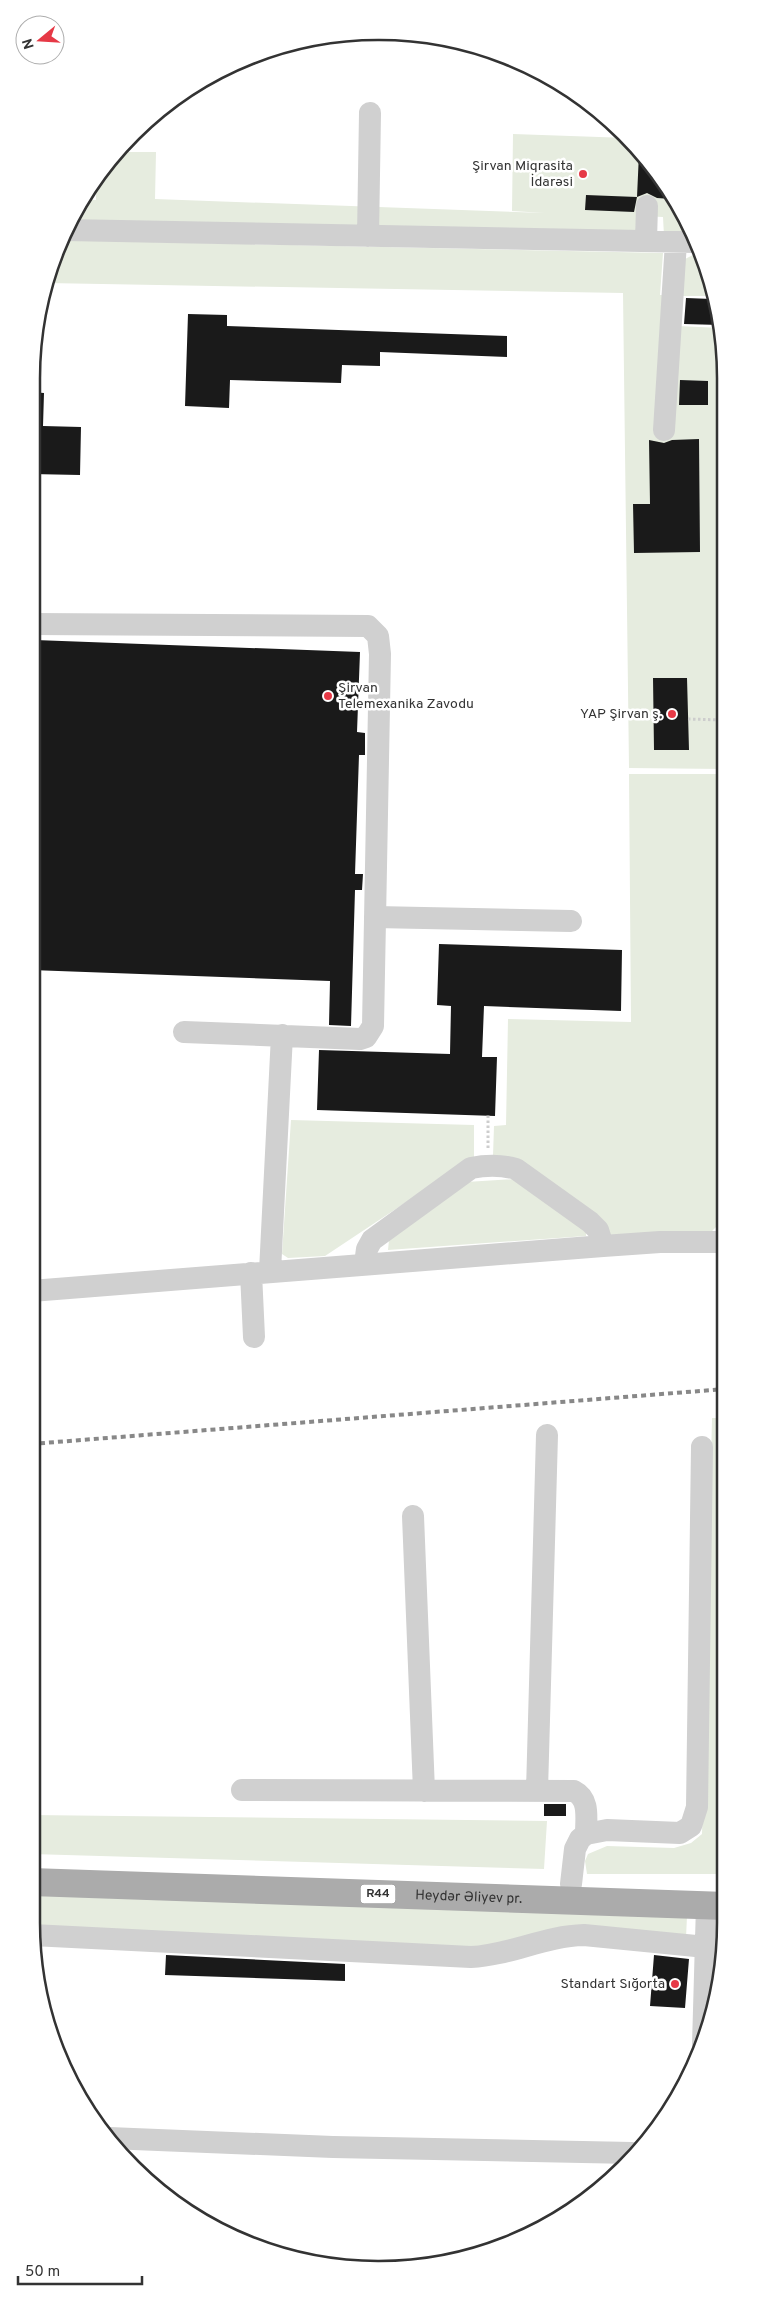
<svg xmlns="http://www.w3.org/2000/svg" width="757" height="2301" viewBox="0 0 757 2301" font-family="Overpass,sans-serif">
  <rect width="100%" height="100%" fill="#fff"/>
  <path fill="#e6ecdf" d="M513,134L628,138L690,225L693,236H664L663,217L639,216L636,235L69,224L82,200H96V177L117,152H156L155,199L545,213L512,211Z
    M61,240L663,253L660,295H677L685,259L693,255H699L711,296H677L678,326L721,328L723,333L724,769L629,768L623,293L46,283Z
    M629,774H724V1219L711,1232L608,1235L493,1156L494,1126L506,1125L508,1019L631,1022Z
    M291,1120L474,1125V1157L325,1256L288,1258L282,1254Z
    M515,1179L586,1229V1236L388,1250L389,1240L466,1182Z
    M712,1418H725V1674L719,1874H587L585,1861L588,1854L607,1846L674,1848L691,1843L702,1834Z
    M31,1815L547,1821L544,1869L31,1854Z
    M31,1893L687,1916L686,1938L475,1948L32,1929Z"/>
  <path fill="#1a1a1a" d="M639,153L671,199L657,198L647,193L637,197Z
    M586,195L637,197L634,212L585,210Z
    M686,298L712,299L720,325L684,324Z
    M188,314L227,315V326L507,336V357L380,352V366L342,365L341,383L230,380L229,408L185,406Z
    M680,380L708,381V405H679Z
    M31,392L44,393L43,426L81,427L80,475L31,474Z
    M699,439L700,552L634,553L633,504H650L649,440L664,443L672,440Z
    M35,640L360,652L357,732L365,733V755H359L355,874H363L362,890H355L351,1026L329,1025L330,981L31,970V757Z
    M653,678H687L689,750H654Z
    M439,944L622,950L621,1011L484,1006L482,1057H497L495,1116L317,1110L319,1050L450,1054L451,1006L437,1005Z
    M544,1804H566V1816H544Z
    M166,1955L345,1964V1981L165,1975Z
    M654,1955L689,1959L685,2008L650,2006Z"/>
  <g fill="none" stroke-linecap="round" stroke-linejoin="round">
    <path stroke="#cdcdcd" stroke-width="3" stroke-dasharray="2.5 2.5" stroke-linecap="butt" d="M688,719L723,720
      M488,1148V1115"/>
    <path stroke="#d0d0d0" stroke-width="22" d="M66,230L695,242
      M368,236L370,113
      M646,241L647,206
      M664,430L676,242
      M31,624L368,626L378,636L380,654L373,1026L366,1037L360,1039L184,1032
      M375,917L571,921
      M365,1264L367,1249L372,1240L471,1168C486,1165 502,1165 516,1169L590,1222L598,1230L603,1246
      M270,1271L282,1035
      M251,1273L254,1337
      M31,1291L603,1246L660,1242H724
      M413,1516L424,1791
      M242,1790L574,1791C590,1799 586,1818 586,1834
      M537,1791L547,1435
      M571,1884L575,1849L580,1839L586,1834L607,1830L680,1833L691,1826L697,1807L702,1447
      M32,1935L471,1957C510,1955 545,1936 584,1935L706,1947
      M703,2045L707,1905
      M109,2138L333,2147L632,2153"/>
    <path stroke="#ababab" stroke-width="28" id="s1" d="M31,1882L726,1906"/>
    <path stroke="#888" stroke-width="4" stroke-dasharray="5 4" stroke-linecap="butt" d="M31,1444L725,1389"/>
  </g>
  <g fill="#e63946" stroke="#fff" stroke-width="2">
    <circle cx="583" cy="174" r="5"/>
    <circle cx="328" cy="696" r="5"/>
    <circle cx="672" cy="714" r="5"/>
    <circle cx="675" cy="1984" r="5"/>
  </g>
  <g text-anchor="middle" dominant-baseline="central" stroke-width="5" stroke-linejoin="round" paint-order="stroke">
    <rect fill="#fff" stroke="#707070" stroke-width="1" x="360.5" y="1884.5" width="35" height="19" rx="4"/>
    <g font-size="12" font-weight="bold" fill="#333">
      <text x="378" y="1894">R44</text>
    </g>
    <g font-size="14" fill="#333" stroke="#fff" text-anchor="end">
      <text x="573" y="166">Şirvan Miqrasita<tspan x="573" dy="16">İdarəsi</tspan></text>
      <text x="338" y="688" text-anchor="start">Şirvan<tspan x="338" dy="16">Telemexanika Zavodu</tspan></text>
      <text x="662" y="714">YAP Şirvan ş.</text>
      <text x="665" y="1984">Standart Sığorta</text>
    </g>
    <g font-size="14" fill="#333" stroke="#fff">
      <text stroke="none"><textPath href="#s1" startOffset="438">Heydər Əliyev pr.</textPath></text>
    </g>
  </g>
  <path d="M0 0H757V2301H0ZM378 40H379A338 338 0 0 1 717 378V1923A338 338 0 0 1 379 2261H378A338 338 0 0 1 40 1923V378A338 338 0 0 1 378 40Z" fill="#fff" fill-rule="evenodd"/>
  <path fill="none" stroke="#333" stroke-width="2.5" d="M378 40H379A338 338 0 0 1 717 378V1923A338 338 0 0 1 379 2261H378A338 338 0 0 1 40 1923V378A338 338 0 0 1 378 40Z"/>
  <g transform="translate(40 40) rotate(252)"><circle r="24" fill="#ffffff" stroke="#adadad"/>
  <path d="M0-4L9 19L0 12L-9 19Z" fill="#e63946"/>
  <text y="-8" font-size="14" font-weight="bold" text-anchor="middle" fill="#333333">N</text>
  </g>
  <path d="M18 2276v8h124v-8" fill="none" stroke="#333333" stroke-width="2.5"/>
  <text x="25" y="2276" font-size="15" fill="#333333" stroke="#ffffff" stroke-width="4" paint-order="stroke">50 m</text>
</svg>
